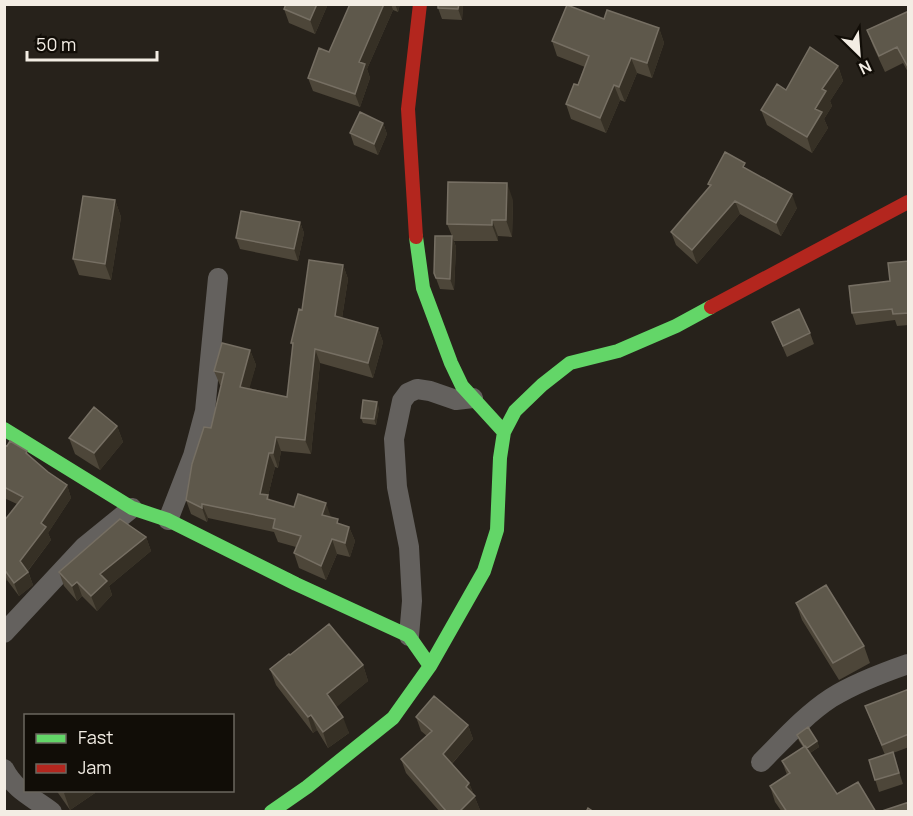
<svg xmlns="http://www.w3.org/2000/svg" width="913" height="816" viewBox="0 0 913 816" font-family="Manrope,sans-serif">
  <rect width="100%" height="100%" fill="#27221b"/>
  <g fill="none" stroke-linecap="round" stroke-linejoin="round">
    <path stroke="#64615e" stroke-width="20" d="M168,520L193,456L205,411L218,278
      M4,633L84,547L132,508
      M409,636L412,601L409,547L397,487L394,439L402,401L408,393L417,389L430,391L456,400L473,398
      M761,762C783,740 805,715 831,698C855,683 882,673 908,664
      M4,769C16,792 33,797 52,812"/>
    <path stroke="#63d668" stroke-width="14" d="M416,237L423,288L451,363L462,386L504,432
      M4,429L132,508L168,520L296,584L409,636L430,666
      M271,812L307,787L393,718L430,666L484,571L497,530L500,458L504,432L515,411L542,385L570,363L618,351L676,326L711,307"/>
    <path stroke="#b3261e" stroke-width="14" d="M416,237L408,109L420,4
      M711,307L908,202"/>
  </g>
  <path fill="#4d4639" d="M328,4L315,34L289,23L284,9Z
    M350,4H400L398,12L393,10L367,69L370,78L360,107L313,91L308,78L329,52Z
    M463,4L462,20L442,19L438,8Z
    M909,11V74L903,63L885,72L873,46L867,30Z
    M604,19L659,28L664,43L652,78L637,73L625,102L620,100L606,133L571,119L566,104L578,85L585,67L557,56L552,41Z
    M838,66L843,81L830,101L832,106L824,119L828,128L812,153L767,125L761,110L786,90Z
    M383,123L387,134L378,155L354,145L350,133Z
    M747,169L797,208L781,236L740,214L697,264L676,245L671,232L710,188L708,184Z
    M115,200L121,217L111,280L79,275L73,259Z
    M513,200L512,237L498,236V241H454L456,247L454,290L440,289L434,273L452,236L447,224Z
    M300,222L304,233L298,261L240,249L236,238Z
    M909,261V325L897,326L895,320L856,325L852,313L890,281Z
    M343,265L348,279L342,318L378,328L383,342L373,378L320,363L311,454L281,451L278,468L275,467L268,496L270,500L331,517L339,524L349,527L355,541L350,557L337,554L326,580L299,568L294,553L296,547L278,542L274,532L208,518L207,522L191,514L186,500L211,428L222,385H220L214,371L250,350L256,365L249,388L287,397L293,347L291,343L302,310Z
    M772,322L810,333L814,344L787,357Z
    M379,408L376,425L363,423L361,418Z
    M117,426L123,442L100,470L75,454L69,438Z
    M4,445L27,451L28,455L48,472L67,485L71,498L48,533L51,540L28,571L33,585L19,596L7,580L4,582V521L17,504L4,498Z
    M146,537L151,551L109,586L112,595L97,611L82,596L77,601L64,586L59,572Z
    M796,603L864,646L870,663L839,680L802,620Z
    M290,655L363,665L368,681L336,707L349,733L328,748L317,730L313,733L276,685L270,669Z
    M909,689V747L893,753L903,784L879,792L869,760L885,755L865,706Z
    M416,717L468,725L473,739L452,764L469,783L480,810L478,812H440L406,773L401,759L427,736L421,731Z
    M797,735L817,741L819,747L810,753L837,794L876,812H782L775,802L770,786L787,775L782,761L803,747L799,741Z
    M56,790H94L95,793L70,810Z"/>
  <path fill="#363025" d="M317,4H328L315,34L310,20Z
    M384,4H391L393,10L367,69L370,78L360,107L355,94L359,62Z
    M395,4H400L398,12Z
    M459,4H463L462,20L458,9Z
    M659,28L664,43L652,78L647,63Z
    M631,58L637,73L625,102L619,87Z
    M838,66L843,81L830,101L832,106L824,119L828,128L812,153L807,137L822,89Z
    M614,85L620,100L606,133L600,118Z
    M383,123L387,134L378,155L374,144Z
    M507,183L513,200L512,237L506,220Z
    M792,194L797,208L781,236L776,223Z
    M115,200L121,217L111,280L105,264Z
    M735,201L740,214L697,264L692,250Z
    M492,220L498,236V241L492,225Z
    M300,222L304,233L298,261L294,249Z
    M452,236L456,247L454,290L450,279Z
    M343,265L348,279L340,331L335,316Z
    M378,328L383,342L373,378L368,363Z
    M315,349L320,363L311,454L305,440Z
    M250,350L256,365L246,401L240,387Z
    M377,402L379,408L376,425L374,419Z
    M117,426L123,442L100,470L94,453Z
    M276,437L281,451L278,468L273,453Z
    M269,453L275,467L268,496L273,510L260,494Z
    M67,485L71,498L48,533L51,540L26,573L28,572L33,585L19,596L14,583L20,561L41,523Z
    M326,503L331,517L322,515Z
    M202,504L208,518L207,522L202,508Z
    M349,527L355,541L350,557L345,543Z
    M146,537L151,551L109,586L112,595L97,611L91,596L100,574Z
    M332,539L337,554L326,580L321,566Z
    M4,572L7,580L4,582Z
    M77,582L82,596L77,601L72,586Z
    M363,665L368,681L333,710L327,694Z
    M311,715L317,730L313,733L308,717Z
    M343,717L349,733L328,748L323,732Z
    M468,725L473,739L448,768L443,754Z
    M817,741L819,747L808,754L806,749Z
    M469,783L480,810L478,812H459L466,787Z
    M68,790H94L95,793L70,810L64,793Z"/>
  <path fill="#5e584b" stroke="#766f63" stroke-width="1.5" d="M286,4H317L310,20L284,9Z
    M350,4H384L359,62L365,64L355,94L308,78L319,48L329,52Z
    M438,4H459L458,9L438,8Z
    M567,5L604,19L607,10L659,28L647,63L631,58L619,87L614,85L600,118L566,104L574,84L578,85L589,56L552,41Z
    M909,11V69L897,47L879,56L867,30Z
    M810,47L838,66L822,89L826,91L815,109L822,112L807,137L761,110L777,84L786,90Z
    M360,112L383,123L374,144L350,133Z
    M725,152L745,163L743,167L792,194L776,223L735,201L692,250L671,232L711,185L708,184Z
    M448,182L507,183L506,220H492V225L447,224Z
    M83,196L115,200L105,264L73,259Z
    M241,211L300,222L294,249L236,238Z
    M435,236H452L450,279L436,278L434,273Z
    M309,260L343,265L335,316L378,328L368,363L315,349L305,440L276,437L273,453H269L260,494L268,495L267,499L294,507L298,494L326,503L322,515L338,519L337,523L349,527L345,543L332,539L321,566L294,553L301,536L273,528L275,519L202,504V508L186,500L192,464L204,427L211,428L224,373L214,371L222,343L250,350L240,387L287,397L293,343H291L299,309L302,310Z
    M909,261V313L893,314L892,309L852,313L849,286L890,281L888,263Z
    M799,309L810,333L783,346L772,322Z
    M363,400L377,402L374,419L361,418Z
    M94,407L117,426L94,453L69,438Z
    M10,441L27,451L26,453L48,472L67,485L41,523L46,527L20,561L28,572L14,583L4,569V521L23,497L4,487V445L7,446Z
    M120,519L146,537L100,574L107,581L91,596L77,582L72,586L59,572Z
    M826,585L864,646L833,663L796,603Z
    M329,624L363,665L327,694L343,717L323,732L311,715L308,717L270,669L289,654L290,655Z
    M909,689V734L882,745L865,706Z
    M434,696L468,725L443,754L469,783L466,787L475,796L459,812H447L401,759L432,731L416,717Z
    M808,727L817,741L807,748L805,746H804L797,735Z
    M805,746L837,794L858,782L876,812H787L770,786L790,773L782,761Z
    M893,752L899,773L875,780L869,760Z
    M909,802V812H879Z
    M588,808L594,812H586Z"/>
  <rect width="913" height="816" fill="none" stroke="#f3ede4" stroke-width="12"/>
  <rect x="24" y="714" width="210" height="78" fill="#110d07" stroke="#6b675f" stroke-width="1.5"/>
  <rect x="36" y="734" width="30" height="9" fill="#63d668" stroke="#6b675f" stroke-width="1.5"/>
  <text x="78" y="744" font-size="18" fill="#f3ede4">Fast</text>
  <rect x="36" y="764" width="30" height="9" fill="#b3261e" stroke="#6b675f" stroke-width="1.5"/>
  <text x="78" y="774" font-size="18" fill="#f3ede4">Jam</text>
  <g transform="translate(859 54) rotate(155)" stroke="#110d07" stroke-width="4.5" paint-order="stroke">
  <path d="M0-4.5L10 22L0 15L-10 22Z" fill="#f3ede4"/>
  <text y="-9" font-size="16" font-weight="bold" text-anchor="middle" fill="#f3ede4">N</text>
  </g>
  <path d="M27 51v9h130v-9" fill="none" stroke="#f3ede4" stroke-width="3"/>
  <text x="36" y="51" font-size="18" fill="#f3ede4" stroke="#110d07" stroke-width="4.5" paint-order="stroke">50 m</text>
</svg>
